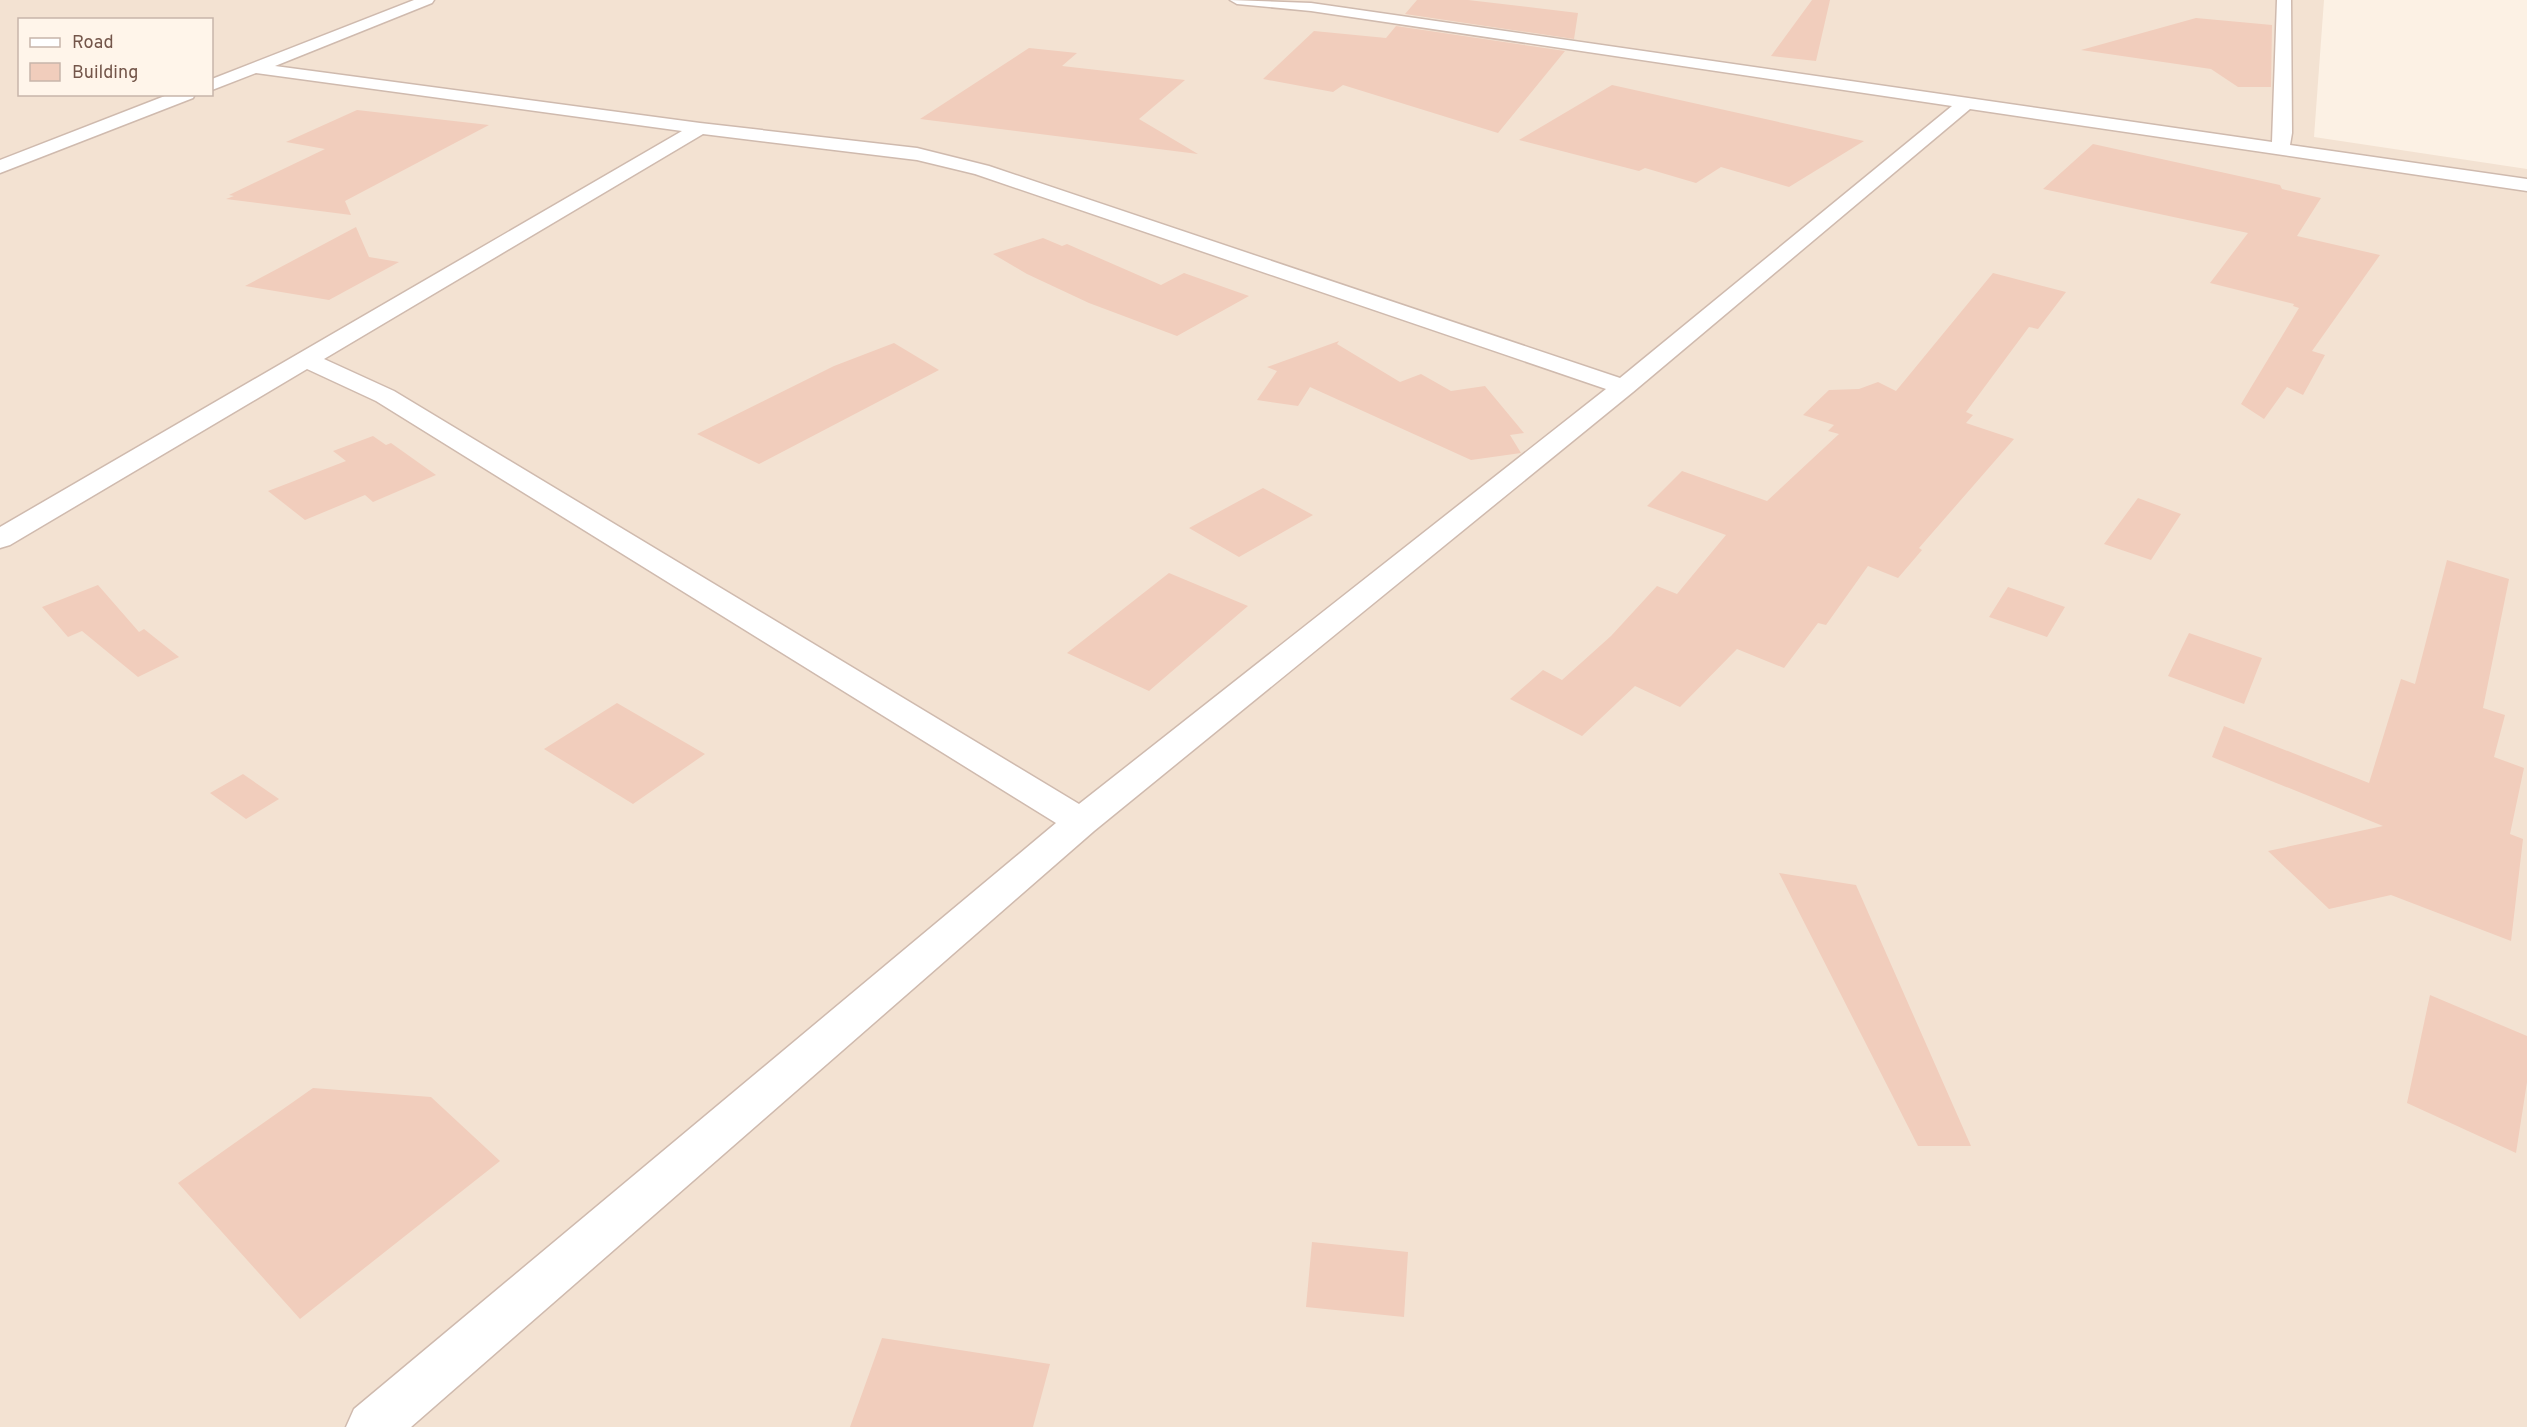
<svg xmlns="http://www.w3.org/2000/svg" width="2527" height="1427" viewBox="0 0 2527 1427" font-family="Overpass,sans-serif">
  <rect width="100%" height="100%" fill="#fcf1e4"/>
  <path fill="#f3e2d2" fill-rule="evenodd" d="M0,0H2324L2314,137L2527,169V1427H0ZM20,20H212V94H20Z"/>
  <path fill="#f1cdbc" d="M1417,0H1468L1578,13L1574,39L1405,14Z
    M1812,0H1830L1816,61L1771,56Z
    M2196,18L2272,25L2271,87H2238L2211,69L2081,50Z
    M1396,26L1565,51L1498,133L1343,85L1333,92L1263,79L1314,31L1386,38Z
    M1029,48L1077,53L1062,66L1185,80L1139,119L1198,154L920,119Z
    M1612,85L1864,141L1789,187L1721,167L1696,183L1645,168L1639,171L1519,140Z
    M357,110L489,125L345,201L351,215L226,199L234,196L229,195L325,149L286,142Z
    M2093,144L2280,185L2282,189L2321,198L2297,236L2380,255L2312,351L2325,355L2303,395L2287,387L2264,419L2241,404L2299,308L2293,306L2294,304L2210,283L2248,233L2043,189Z
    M356,227L369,257L399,262L329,300L245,286Z
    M1043,238L1062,246L1067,244L1161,285L1184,273L1249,296L1177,336L1089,303L1027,274L993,254Z
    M1993,273L2066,292L2038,329L2029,327L1966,412L1973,415L1966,423L2014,439L1919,548L1922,550L1898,578L1868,566L1826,625L1818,623L1784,668L1737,649L1680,707L1635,686L1582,736L1510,699L1543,670L1562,680L1611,636L1657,586L1677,594L1726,535L1647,506L1682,471L1767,501L1839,434L1828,431L1834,425L1803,415L1829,390L1859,389L1878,382L1896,391Z
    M1339,341L1337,344L1400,382L1421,374L1451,391L1485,386L1524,433L1510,435L1521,453L1471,460L1310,387L1298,406L1257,400L1277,371L1267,367Z
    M894,343L939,370L759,464L697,434L834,366Z
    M373,436L386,445L391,443L436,475L373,502L365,495L305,520L268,491L346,461L333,451Z
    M1263,488L1313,515L1239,557L1189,528Z
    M2138,498L2181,514L2151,560L2104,544Z
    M2447,560L2509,579L2483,708L2505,715L2494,757L2524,768L2510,834L2523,839L2511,941L2391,895L2329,909L2268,851L2383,826L2212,757L2224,726L2369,783L2401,679L2415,684Z
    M1169,573L1248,606L1149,691L1067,653Z
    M98,585L139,632L144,629L179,657L138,677L82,631L68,637L42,607Z
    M2008,587L2065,607L2047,637L1989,617Z
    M2189,633L2262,658L2244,704L2168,676Z
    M617,703L705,754L633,804L544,749Z
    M243,774L279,799L246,819L210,793Z
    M1779,873L1856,885L1971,1146H1918Z
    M2430,995L2527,1036V1082L2516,1153L2407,1103Z
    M313,1088L431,1097L500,1161L300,1319L178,1183Z
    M1312,1242L1408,1252L1404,1317L1306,1307Z
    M882,1338L1050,1364L1033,1427H850Z"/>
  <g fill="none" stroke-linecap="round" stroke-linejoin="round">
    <g stroke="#cfbaae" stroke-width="3">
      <path id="street" d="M414,0H434L432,3L275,66L700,123L917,148L989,166L1620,378L1952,106L1311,11L1237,4L1230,0L1311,3L2272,142L2277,0H2291L2292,133L2290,145L2527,179V191L1970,109L1633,392L1094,831L411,1427H346L354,1409L1056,823L376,401L307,369L10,545L0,548V527L682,131L256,73L212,90V79ZM703,134L917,160L975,174L1606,389L1079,804L394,391L324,359Z
        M170,94H195L193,98L0,173V160Z"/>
    </g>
    <use href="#street" fill="#fff" fill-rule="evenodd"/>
  </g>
  <rect x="18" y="18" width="195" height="78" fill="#fff5ea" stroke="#c7b5aa" stroke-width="1.5"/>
  <rect x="30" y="38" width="30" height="9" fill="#ffffff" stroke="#c7b5aa" stroke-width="1.5"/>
  <text x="72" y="48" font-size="18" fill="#74564a">Road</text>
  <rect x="30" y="63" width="30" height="18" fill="#f1cdbc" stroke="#c7b5aa" stroke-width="1.5"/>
  <text x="72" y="78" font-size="18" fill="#74564a">Building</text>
</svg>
